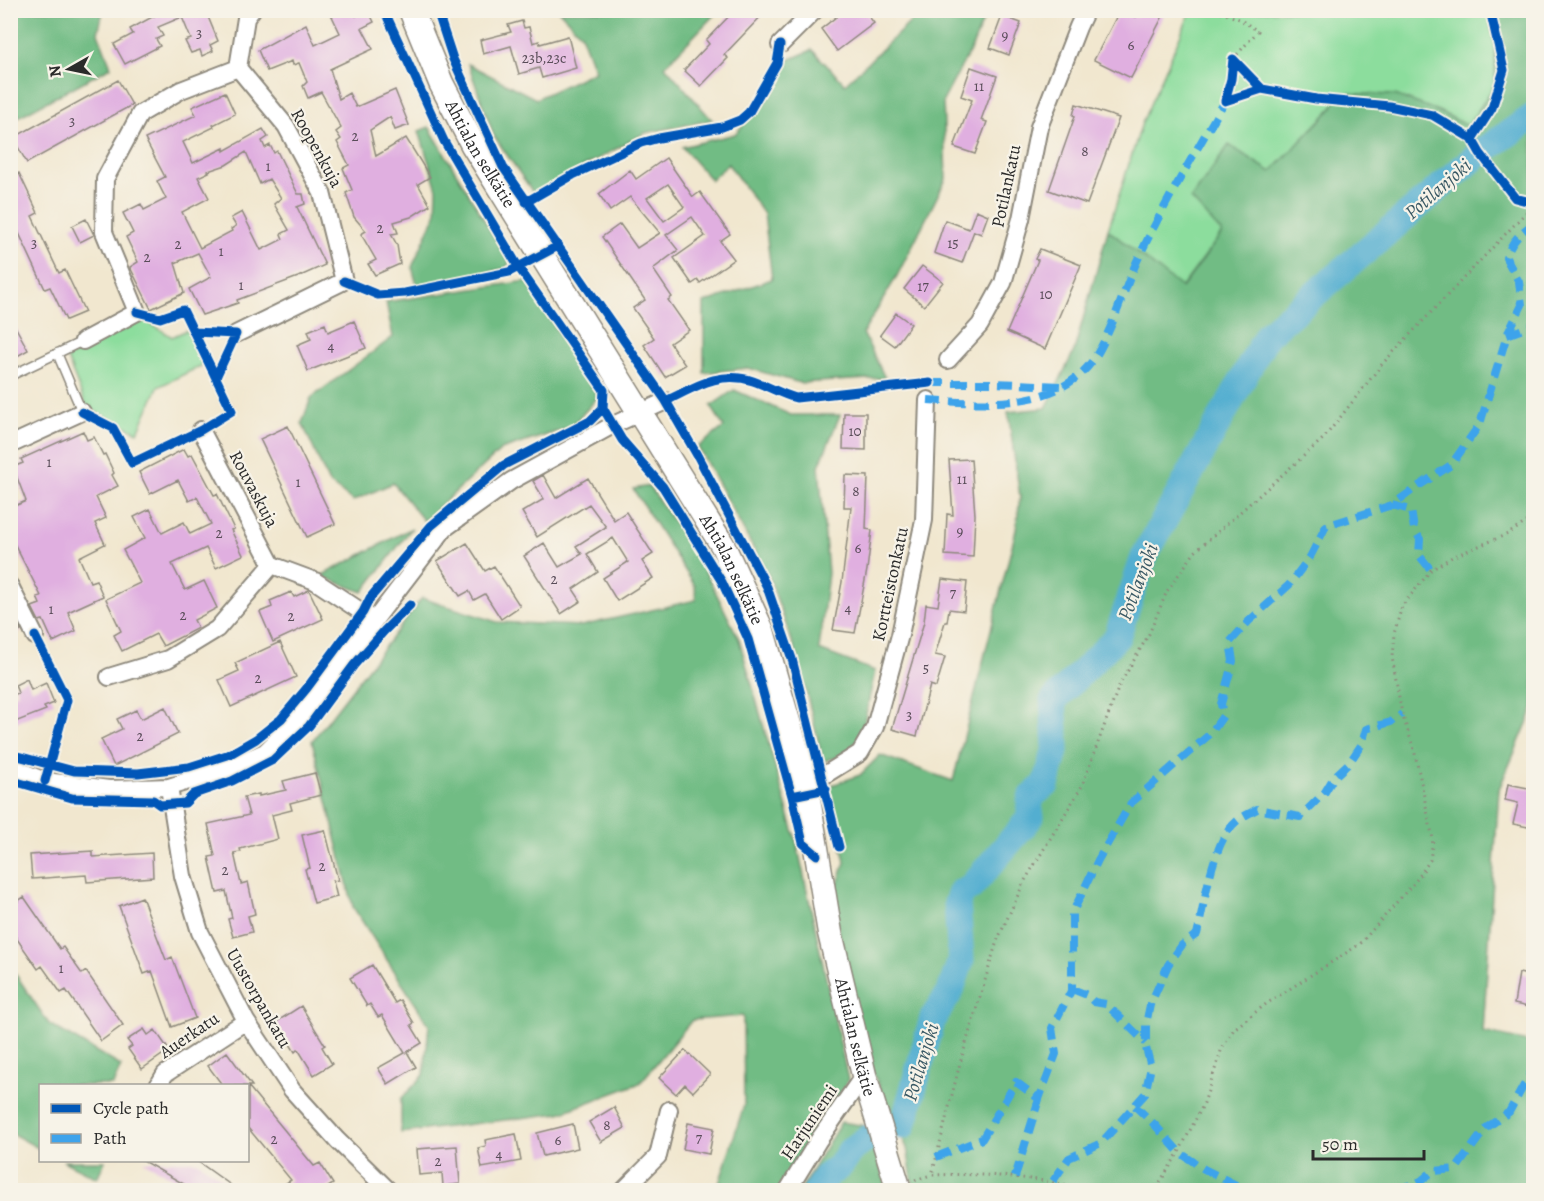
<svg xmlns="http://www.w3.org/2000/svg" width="1544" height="1201" viewBox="0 0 1544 1201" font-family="Alegreya,serif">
  <rect width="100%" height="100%" fill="#f7f3e8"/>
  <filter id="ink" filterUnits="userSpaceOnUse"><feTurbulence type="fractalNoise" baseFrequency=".0167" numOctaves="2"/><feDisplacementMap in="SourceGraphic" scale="12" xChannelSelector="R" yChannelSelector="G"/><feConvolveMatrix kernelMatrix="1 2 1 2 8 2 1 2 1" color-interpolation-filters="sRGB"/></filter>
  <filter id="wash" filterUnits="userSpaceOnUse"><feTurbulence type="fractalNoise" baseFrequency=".008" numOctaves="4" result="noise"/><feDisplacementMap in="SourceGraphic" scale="24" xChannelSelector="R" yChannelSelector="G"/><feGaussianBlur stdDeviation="1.35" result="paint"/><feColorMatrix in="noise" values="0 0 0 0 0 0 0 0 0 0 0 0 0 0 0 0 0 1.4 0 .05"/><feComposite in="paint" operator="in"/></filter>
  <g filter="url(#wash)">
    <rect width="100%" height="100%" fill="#f1e7cf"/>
    <path fill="#8cdd9d" stroke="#5c8464" stroke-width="1.5" d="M1191,11H1488L1495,46V85L1468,126L1438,111L1333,107L1271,173L1222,233L1181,288L1108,230L1142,123Z
      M147,321L172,337L187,330L203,365L158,387L138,432L87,408L67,358L136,323Z"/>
    <path fill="#71bc84" stroke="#4e7458" stroke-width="1.5" d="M11,10L103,11L98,33L111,67L11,121Z
      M559,11H718L665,66L712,120L645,133L534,194L494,136L468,64L536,99L595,71L581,34Z
      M922,11H987L973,45L943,101L946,179L897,276L863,333L885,378L800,383L748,368L704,373V303L772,279L764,214L728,164L711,180L682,147L735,134L775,90L786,61L812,50L845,84Z
      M1497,11H1533L1534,707L1499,789L1483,1032L1533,1043V1190H914L907,1148L868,1061L832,901L845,862L829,786L860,775L880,755L953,781L1016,530L1020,497L1008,412L1046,408L1074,351L1108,230L1182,288L1222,233L1191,199L1229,145L1271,172L1333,107L1338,93L1395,95L1438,111L1468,126L1495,85Z
      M429,127L510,263L505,269L417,285L412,267L436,214L437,189L419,131Z
      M527,281L598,397L571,427L501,450L424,521L393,483L353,501L329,483L302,423L311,398L393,337L386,302Z
      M734,390L791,415H840L819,466L828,573L819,650L875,671L861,738L843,756L823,761L798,658L769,577L698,447L724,427L711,406Z
      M649,486L698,557L739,639L797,844L848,1080L818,1132L780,1190H717L744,1105L743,1016L692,1020L640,1083L560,1113L401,1133V1099L424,1075L429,1025L353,907L312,741L422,598L497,622L581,626L696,600L695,586L633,489Z
      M412,528L363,592L321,576Z
      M10,966L49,1024L121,1066L113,1085L40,1086V1149L11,1133Z
      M841,1122L866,1126L888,1190H800Z
      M63,1161H105L97,1178Z"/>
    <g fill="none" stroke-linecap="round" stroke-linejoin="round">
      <path stroke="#52aed0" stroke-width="27" d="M903,1126L933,1018L950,992L961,960L957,903L961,892L970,888L1031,817C1027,799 1031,795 1046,785L1056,747L1053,701L1117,637L1144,557L1267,335L1480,153L1534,116
        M817,1190L825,1177L840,1166L850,1151L868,1138"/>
    </g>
    <g id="blocks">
      <path fill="#e0afe0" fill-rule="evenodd" d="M165,10H200L201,14L206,12L218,41L210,45L213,51L202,56L200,50L191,53L185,41L191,39L182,17L158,27L163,36L156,39L160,46L125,64L114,44L133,34L130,29Z
        M329,10H354L356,16L368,10L374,22L362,28L373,49L330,69L339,99L349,93L356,107L395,90L409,125L395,130L390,117L370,130L376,156L406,138L430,177L418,184L430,205L411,217L394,222L398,233L391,234L397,245L400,264L375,275L368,264L376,260L361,234L366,231L354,217L346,193L352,190L343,168L349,165L337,142L341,139L336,132L341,128L321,92L308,98L303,86L307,82L299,63L293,65L292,61L267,71L258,50L306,24L315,45L340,33Z
        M735,10H767L724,55L728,58L701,86L684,70L709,44L706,40Z
        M845,10H864L874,23L837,51L821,29Z
        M1120,10L1136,17L1139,10H1166L1131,78L1094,60Z
        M1002,16L1021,23L1009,55L990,48Z
        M522,21L524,28L529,27L533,43L539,41L540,44L568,36L576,68L542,78L539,68L519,74L511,46L483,54L480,40L511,32L508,25Z
        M971,67L997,76L981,120L987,122L975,154L954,147L972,100L961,96Z
        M118,80L132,105L27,163L13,138Z
        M225,92L235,114L213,125L214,127L183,142L193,163L224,148V151L263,129L268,137L262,141L265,148L270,145L274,153L277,151L298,194H303L305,204L297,207L325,265L298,277L237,300L238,303L202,315L189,289L211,277L198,253L175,263L184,293L151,309L130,267L138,262L126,237L133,233L123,213L141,204L144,210L166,199L157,181L165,177L145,139L196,115L192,107ZM246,152L260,184L269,179L281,198L274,204L289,230L281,234L283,239L261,250L242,212L231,218L236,226L231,229L232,231L200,248L182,212L209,198L198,177L209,172L208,171L226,165Z
        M1076,104L1119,118L1087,204L1049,190L1075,116L1073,115Z
        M666,158L693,197L700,192L730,234L720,241L734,259L700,283L698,280L692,284L674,258L705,236L692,217L666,235L678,250L653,269L672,297L668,300L689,330L670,343L685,365L665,377L644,345L654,338L633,308L645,300L602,237L620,224L637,248L660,233L630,197L610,211L599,194L630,170L636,179ZM668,184L684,207L664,221L647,198Z
        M19,173L38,213L32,216L59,273L65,270L85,312L66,320L50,287L45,289L11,216L15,214L10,204V177Z
        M976,210L988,215L981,234L974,231L962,263L934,253L945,220L969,229Z
        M86,219L94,235L80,242L72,226Z
        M1040,249L1081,265L1045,349L1007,332L1038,260L1035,259Z
        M922,266L943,282L924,306L904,289Z
        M896,313L911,324L895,346L880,335Z
        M10,317L28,350L10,360Z
        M354,321L366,348L308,371L297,345L311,339L308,331L325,324L328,332Z
        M844,413H866V450L843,449Z
        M288,426L335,524L307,537L260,439Z
        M83,431L87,440L94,437L103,455L105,454L114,473L112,475L118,486L96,497L106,518L95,523L105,544L79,557L90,582L96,580L103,596L68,612L76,631L53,642L43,620L39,621L32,607L40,604L37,597L41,596L10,535V508L26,501L13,467L23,463L21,459Z
        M184,449L188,456L192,454L214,495L217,494L234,529L231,530L243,555L216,568L206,548L172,564L185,590L204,581L217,608L194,620L198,628L163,646L156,634L122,651L114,635L121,631L106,599L140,583L123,550L145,538L134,517L150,509L162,533L184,522L190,534L211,524L197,497L189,501L178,480L150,494L139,472Z
        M971,459L975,515L973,557L945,555L947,514L953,515L949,460Z
        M543,475L556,498L588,478L614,520L626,512L653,554L642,561L653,578L617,601L603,578L628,562L613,538L587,554L598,572L573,589L581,601L561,614L524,556L544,543L559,567L582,554L576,546L606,527L589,504L537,537L522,512L544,499L533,481Z
        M845,475L868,476L866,529L872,530L867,570L855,633L833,630L842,582L851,507H844Z
        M467,543L485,571L494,566L520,606L501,619L485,594L474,600L469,591L460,596L437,561Z
        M942,579L967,582L964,611L949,609L947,622H945L935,655L945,657L936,687L930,685L917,736L892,729L924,622L926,604L938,606Z
        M309,590L323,619L273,642L260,612L272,607L270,601L291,592L294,597Z
        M13,616L21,631L10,636V617Z
        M280,642L296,677L231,707L219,680L239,671L235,663Z
        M27,679L31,690L46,683L54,703L44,707L46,710L10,724V696L18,693L15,685Z
        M165,707L178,734L114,766L101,739L122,729L117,719L136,710L141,719Z
        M315,773L321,795L290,803L292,810L272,815L278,839L240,849L241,852L234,853L241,884L248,882L255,914L248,916L252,932L233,937L228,919L232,918L226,891L217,893L209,857L215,856L208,824L249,815L244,797L259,794V796L286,790L283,781Z
        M1508,784L1533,789V828L1513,824L1518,803L1505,800Z
        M325,830L338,880L333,881L337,897L314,903L305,869L310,868L302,835Z
        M93,851V857L152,853L153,877L87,882L86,875L32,879L30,855Z
        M24,897L60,949L63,947L82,974L86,971L123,1025L101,1041L66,990L61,993L42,966L38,969L10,929V906Z
        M142,897L166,960L172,957L195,1018L172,1027L152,971L144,974L119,906Z
        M372,965L395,1003L400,1000L414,1023L411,1025L422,1043L407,1052L416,1067L388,1084L378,1068L405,1053L382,1015L378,1017L370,1004L367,1006L350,978Z
        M1519,973L1533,976V1008L1514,1004Z
        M301,1006L325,1045L322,1047L332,1064L314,1075L298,1049L295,1052L276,1022Z
        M144,1029L148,1035L155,1030L169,1050L142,1069L128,1049L132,1046L127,1040Z
        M685,1050L710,1074L693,1092L685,1084L676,1094L659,1078Z
        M227,1052L252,1086H248L314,1166L320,1163L333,1184L322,1191H274L291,1180L248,1128V1086H223L208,1066Z
        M614,1107L625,1128L601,1142L589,1122Z
        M688,1123L714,1128L709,1154L683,1149Z
        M573,1124L578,1148L543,1156L537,1133Z
        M516,1134L521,1161L482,1168L478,1148L486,1146L485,1140Z
        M457,1146L460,1184L443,1186L442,1173L419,1175L417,1149Z
        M143,1161H197L239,1191H196Z"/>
    </g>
  </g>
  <g filter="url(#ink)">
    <use href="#blocks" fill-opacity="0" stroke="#8e897d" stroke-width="1.5"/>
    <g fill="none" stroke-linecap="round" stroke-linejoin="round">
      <g stroke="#8e897d" stroke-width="11">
        <path id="lane" d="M57,353L82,412
          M10,376L83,341"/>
      </g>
      <g stroke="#8e897d" stroke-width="20">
        <path id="street" d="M780,45L815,10
          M238,68L246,18L252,10
          M236,334L344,281L322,193L286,126L238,68
          M83,341L137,312L104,232L105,179L140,114L181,90L238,68
          M948,360L980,325L1003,283L1021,219L1039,127L1078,27L1086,10
          M201,430L272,565
          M10,445L82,412
          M272,565L315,581L374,620
          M10,586L35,636
          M109,677L168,659L217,629L272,565
          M10,767L45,781L109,789L169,787L227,769L265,752L298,720L445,528L511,481L613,425L666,401
          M805,781L823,776L860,753L875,727L900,635L924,520L928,400
          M169,787L183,876L200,932L246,1021L292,1090L337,1140L388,1190
          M158,1086L165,1074L246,1021
          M624,1190L658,1156L669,1110
          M788,1190L818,1141L864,1075"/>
      </g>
      <g stroke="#8e897d" stroke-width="27">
        <g id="secondary">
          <path id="s1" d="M411,10L441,83L473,145L723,546L762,631L805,781L830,933L864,1075L899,1190"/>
        </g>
      </g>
      <path stroke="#8e897d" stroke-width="3" stroke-dasharray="1.5 4.5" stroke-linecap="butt" d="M1215,10L1239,19L1258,31L1233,59
        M915,1180L931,1175
        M1089,1190C1038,1177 984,1173 932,1175L960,1063L997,941L1024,882L1082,786L1119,686L1149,634L1167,591L1195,552L1324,438L1383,363L1534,204
        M1151,1190L1158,1185L1179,1152L1204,1103L1222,1048L1234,1029L1266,1004L1360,944L1418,878L1430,860L1433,839L1414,749L1402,714L1392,657L1394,634L1402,606L1431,570L1452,557L1508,534L1534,517"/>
      <use href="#lane" stroke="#fff" stroke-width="8"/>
      <use href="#street" stroke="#fff" stroke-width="16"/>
      <use href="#secondary" stroke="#fff" stroke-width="24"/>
      <path stroke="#3ea3eb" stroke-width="8" stroke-dasharray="15 8" stroke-linecap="butt" d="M1507,335L1534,325
        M930,383H996L1060,386
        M928,400C987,404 1067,411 1100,349C1115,321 1124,290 1137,261C1163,206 1194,154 1225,101
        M1392,505L1411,510L1414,529L1420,539L1419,555L1431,570
        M1072,989L1087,995L1094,1002L1106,1004L1146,1043
        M1135,1106L1155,1125L1179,1152L1204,1169L1246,1190
        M936,1157L982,1139L1016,1082L1039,1099L1056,1054L1052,1028L1072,989V914L1098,860L1131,803L1210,734L1223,716L1221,704L1233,661L1230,642L1249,621L1289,585L1310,557L1326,526L1392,505L1417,487L1451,465L1480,424L1507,335L1522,305L1519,282L1506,258C1511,242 1520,232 1534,224
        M1015,1177L1039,1099
        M1053,1181L1069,1158L1101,1143L1145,1094L1151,1067L1146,1048V1024L1150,1005L1168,965L1182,945L1197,934C1205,903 1212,841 1237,821C1243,816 1251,813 1257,809L1300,817L1325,792L1334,777L1349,763L1362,744L1366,729L1391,722L1402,714
        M1396,1190L1421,1181L1433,1171L1456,1169L1486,1128L1509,1112L1534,1067"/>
      <g stroke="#f7f3e8" stroke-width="13">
        <path id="cycleway" d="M384,10L444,141L519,268L604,390L603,408L622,440L663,487L722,582L748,639L792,796
          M437,10L453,59L503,167L666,401L697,455L767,587L792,659L839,847
          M1490,10L1504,70L1492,108L1472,139L1480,153L1515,198L1534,203
          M1262,89L1225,101L1231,79L1233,59L1262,89L1316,99L1389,106L1432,115L1472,139
          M526,202L573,175L641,143L659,138L722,127L740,120L749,112L777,63L780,45
          M344,281L378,295L405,293L509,272L556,247
          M194,332L236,334L216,377
          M666,401C695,387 720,370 753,381C768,386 781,394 796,398L930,383
          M82,412L113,428L132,463L201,430L232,411L183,310L160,318L137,312
          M35,636L67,700L45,781
          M10,754L74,771L138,773L189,767L230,754L256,739L281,719L307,688L363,612L370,598L431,526L504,465L590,421L603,408
          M10,780L72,798L153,800L160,805L185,803L194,794L232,781L273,760L309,726L354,665L384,631L410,605
          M817,855L803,843L792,796L826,789"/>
      </g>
      <use href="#cycleway" stroke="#0057b8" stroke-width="9"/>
    </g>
  </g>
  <g text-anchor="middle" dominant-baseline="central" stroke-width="4.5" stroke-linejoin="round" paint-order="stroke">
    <g font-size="15" fill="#584c58">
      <text x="199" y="33">3</text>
      <text x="1005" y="35">9</text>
      <text x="1131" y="45">6</text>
      <text x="544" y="58">23b,23c</text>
      <text x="979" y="86">11</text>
      <text x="72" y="121">3</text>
      <text x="355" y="136">2</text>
      <text x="1085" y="151">8</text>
      <text x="268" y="166">1</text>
      <text x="380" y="228">2</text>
      <text x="34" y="243">3</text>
      <text x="953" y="243">15</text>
      <text x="178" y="244">2</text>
      <text x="221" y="251">1</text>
      <text x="147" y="257">2</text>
      <text x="241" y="285">1</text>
      <text x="923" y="286">17</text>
      <text x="1046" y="294">10</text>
      <text x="331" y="346">4</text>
      <text x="855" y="431">10</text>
      <text x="49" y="462">1</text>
      <text x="962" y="479">11</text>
      <text x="298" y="482">1</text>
      <text x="856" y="491">8</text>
      <text x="960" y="531">9</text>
      <text x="219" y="533">2</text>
      <text x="858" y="548">6</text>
      <text x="554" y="579">2</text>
      <text x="953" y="593">7</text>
      <text x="848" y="608">4</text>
      <text x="51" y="609">1</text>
      <text x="183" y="615">2</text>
      <text x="291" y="616">2</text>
      <text x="926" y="668">5</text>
      <text x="258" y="678">2</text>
      <text x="909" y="715">3</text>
      <text x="140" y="736">2</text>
      <text x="322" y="866">2</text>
      <text x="225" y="870">2</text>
      <text x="61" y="968">1</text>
      <text x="607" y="1125">8</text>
      <text x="699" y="1138">7</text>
      <text x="274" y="1139">2</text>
      <text x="558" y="1140">6</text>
      <text x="499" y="1154">4</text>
      <text x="438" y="1161">2</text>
    </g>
    <g font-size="18" fill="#2b2b2b" stroke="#f7f3e8">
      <text transform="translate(317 148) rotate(61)">Roopenkuja</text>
      <text stroke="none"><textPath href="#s1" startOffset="160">Ahtialan selkätie</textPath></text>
      <text transform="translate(1006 186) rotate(-78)">Potilankatu</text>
      <text transform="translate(254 489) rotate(62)">Rouvaskuja</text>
      <text stroke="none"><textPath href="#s1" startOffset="646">Ahtialan selkätie</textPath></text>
      <text transform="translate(890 584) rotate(-78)">Kortteistonkatu</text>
      <text transform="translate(259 998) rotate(60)">Uustorpankatu</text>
      <text transform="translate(189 1035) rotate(-34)">Auerkatu</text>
      <text stroke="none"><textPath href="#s1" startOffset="1132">Ahtialan selkätie</textPath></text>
      <text transform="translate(809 1122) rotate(-56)">Harjuniemi</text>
    </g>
    <g font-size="20" font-style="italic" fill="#395965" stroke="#f7f3e8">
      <text transform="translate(1438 189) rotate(-41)">Potilanjoki</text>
      <text transform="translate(1138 582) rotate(-69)">Potilanjoki</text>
      <text transform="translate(921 1062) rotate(-73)">Potilanjoki</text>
    </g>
  </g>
  <rect width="1544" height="1201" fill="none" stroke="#f7f3e8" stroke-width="36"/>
  <rect x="39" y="1084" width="210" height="78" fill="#f7f3e8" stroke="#a5a39c" stroke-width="1.5"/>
  <rect x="51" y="1104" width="30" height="9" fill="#0057b8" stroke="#a5a39c" stroke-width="1.5"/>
  <text x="93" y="1114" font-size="18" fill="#2b2b2b">Cycle path</text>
  <rect x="51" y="1134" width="30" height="9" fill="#3ea3eb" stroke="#a5a39c" stroke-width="1.5"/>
  <text x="93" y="1144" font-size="18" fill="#2b2b2b">Path</text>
  <g transform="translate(69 69) rotate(261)" stroke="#f7f3e8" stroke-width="4.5" paint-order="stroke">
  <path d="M0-4.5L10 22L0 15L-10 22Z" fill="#2b2b2b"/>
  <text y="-9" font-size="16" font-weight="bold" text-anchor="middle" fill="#2b2b2b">N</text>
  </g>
  <path d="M1313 1150v9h111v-9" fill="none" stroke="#2b2b2b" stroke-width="3"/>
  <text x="1322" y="1150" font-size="18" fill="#2b2b2b" stroke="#f7f3e8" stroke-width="4.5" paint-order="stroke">50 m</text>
</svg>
